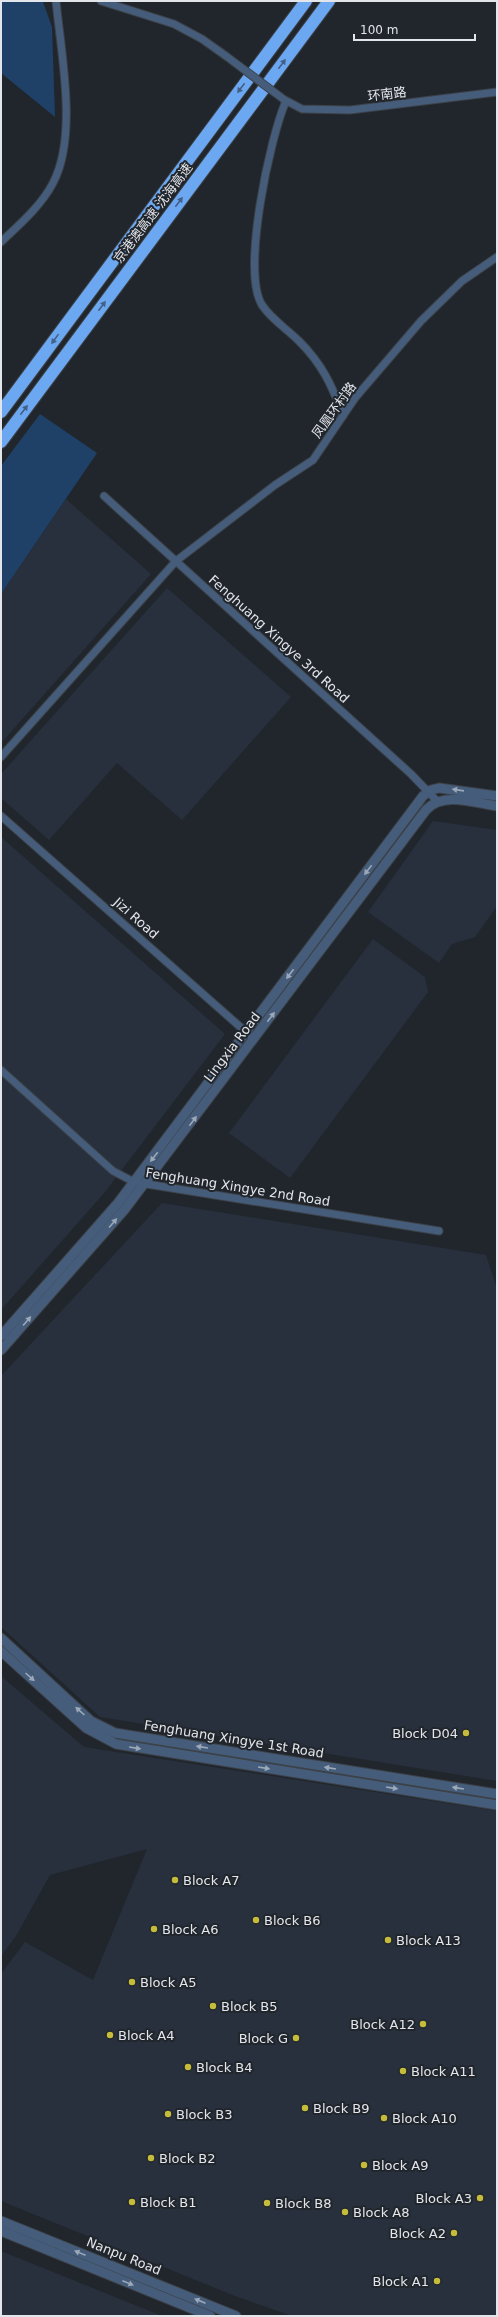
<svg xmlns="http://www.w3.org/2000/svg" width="498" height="2317" viewBox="0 0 498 2317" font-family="'DejaVu Sans','Noto Sans SC',sans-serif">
  <rect width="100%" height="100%" fill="#21262d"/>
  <path fill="#27303c" d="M66,499L151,574L1,743V594Z
    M167,588L291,697L182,820L117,763L49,840L1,798V774Z
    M433,821L497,830V906L475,937L452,944L439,963L368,912Z
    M1,837L225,1034L105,1192L1,1310Z
    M373,939L425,977L428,992L290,1178L229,1133Z
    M162,1203L486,1255L497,1289V1781L100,1717L1,1627V1376Z
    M1,1676L84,1747L497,1811V2316H292L235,2296L1,2201V1974L25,1942L93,1980L147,1849L50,1875L16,1936L1,1956Z
    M1,2251L162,2316H1Z"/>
  <path fill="#1f4067" d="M1,1L43,2L52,27L55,117L1,73Z
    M40,414L97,453L1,594V466Z"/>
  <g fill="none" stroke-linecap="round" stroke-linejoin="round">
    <g stroke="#3c4147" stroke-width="9">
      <path id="minor" d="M101,1L174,24L202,39L226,56
        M283,99L302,109L350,110L497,92
        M286,101C270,137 241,272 262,305C271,319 287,329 299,341C322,364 332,385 343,416
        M1,242C20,224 41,206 53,183C78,136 61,53 56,1
        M104,496L411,774L437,801
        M1,757L176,561L275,485L313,460L355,398L421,321L462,281L497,257
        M1,816L254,1039
        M1,1070L113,1171L134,1182L439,1231"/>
    </g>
    <g stroke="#3c4147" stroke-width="11">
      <path id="tertiary" d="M1,1336L118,1203L423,796L431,790L439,788L497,796
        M1,1350L125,1209L426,810C443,791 475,803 497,806
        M1,1638L91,1721L115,1733L497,1794
        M1,1651L86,1728L116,1744L497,1805
        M1,2221L236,2316
        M1,2231L210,2316"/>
    </g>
    <g stroke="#3c4147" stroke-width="14">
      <path id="motorway" d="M1,412L306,1
        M1,442L329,1"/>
    </g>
    <use href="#minor" stroke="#455d7b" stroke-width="7"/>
    <use href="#tertiary" stroke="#455d7b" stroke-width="9"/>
    <use href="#motorway" stroke="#6ca8f2" stroke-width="12"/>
    <g stroke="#3c4147" stroke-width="9" stroke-linecap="butt">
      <path id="minor-bridge" d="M226,56L282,98"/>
    </g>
    <use href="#minor-bridge" stroke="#455d7b" stroke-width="7"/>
  </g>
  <defs><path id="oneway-solid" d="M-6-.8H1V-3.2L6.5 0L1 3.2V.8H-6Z"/></defs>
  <g fill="#436086">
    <use href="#oneway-solid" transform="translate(282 64) rotate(-53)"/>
    <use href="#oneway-solid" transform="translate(241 88) rotate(127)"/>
    <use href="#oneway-solid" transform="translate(179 202) rotate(-53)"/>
    <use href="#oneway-solid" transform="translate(102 306) rotate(-53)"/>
    <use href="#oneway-solid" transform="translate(55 339) rotate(126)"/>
    <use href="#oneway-solid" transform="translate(24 410) rotate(-53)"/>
  </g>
  <g fill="#9ba8b8">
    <use href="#oneway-solid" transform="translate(458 790) rotate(-172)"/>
    <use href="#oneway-solid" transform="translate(368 870) rotate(127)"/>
    <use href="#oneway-solid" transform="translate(290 974) rotate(127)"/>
    <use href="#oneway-solid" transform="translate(271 1017) rotate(-53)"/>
    <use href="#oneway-solid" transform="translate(193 1121) rotate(-53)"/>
    <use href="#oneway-solid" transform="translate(154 1157) rotate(128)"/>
    <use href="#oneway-solid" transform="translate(113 1223) rotate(-49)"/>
    <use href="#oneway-solid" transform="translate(27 1321) rotate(-49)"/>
    <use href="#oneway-solid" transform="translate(30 1677) rotate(42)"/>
    <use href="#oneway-solid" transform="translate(80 1711) rotate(-138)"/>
    <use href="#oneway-solid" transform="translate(202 1747) rotate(-171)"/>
    <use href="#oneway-solid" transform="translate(135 1748) rotate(9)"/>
    <use href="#oneway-solid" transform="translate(264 1768) rotate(9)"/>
    <use href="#oneway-solid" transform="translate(330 1768) rotate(-171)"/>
    <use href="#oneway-solid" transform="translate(392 1788) rotate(9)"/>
    <use href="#oneway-solid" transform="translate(458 1788) rotate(-171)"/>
    <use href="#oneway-solid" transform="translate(80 2253) rotate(-158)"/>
    <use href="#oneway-solid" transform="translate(128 2283) rotate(22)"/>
    <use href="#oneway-solid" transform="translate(200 2301) rotate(-157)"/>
  </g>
  <g fill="#c6bc3c" stroke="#21262d" stroke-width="1.5">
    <circle cx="466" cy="1733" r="4"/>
    <circle cx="175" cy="1880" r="4"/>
    <circle cx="256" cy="1920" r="4"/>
    <circle cx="154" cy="1929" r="4"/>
    <circle cx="388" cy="1940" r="4"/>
    <circle cx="132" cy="1982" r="4"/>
    <circle cx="213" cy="2006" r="4"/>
    <circle cx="423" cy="2024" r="4"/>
    <circle cx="110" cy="2035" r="4"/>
    <circle cx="296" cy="2038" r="4"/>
    <circle cx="188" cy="2067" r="4"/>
    <circle cx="403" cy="2071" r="4"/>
    <circle cx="305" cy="2108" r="4"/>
    <circle cx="168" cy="2114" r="4"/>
    <circle cx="384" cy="2118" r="4"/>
    <circle cx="151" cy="2158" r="4"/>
    <circle cx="364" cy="2165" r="4"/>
    <circle cx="480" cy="2198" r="4"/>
    <circle cx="132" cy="2202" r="4"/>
    <circle cx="267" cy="2203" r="4"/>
    <circle cx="345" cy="2212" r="4"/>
    <circle cx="454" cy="2233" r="4"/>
    <circle cx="437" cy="2281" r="4"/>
  </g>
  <g text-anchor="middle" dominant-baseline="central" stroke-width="4" stroke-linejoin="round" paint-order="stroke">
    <g font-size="13" fill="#e2e5ea" stroke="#21262d">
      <text transform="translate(387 94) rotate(-7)">环南路</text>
      <text transform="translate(153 213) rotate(-53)">京港澳高速 沈海高速</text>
      <text transform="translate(334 410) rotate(-54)">凤凰环村路</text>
      <text transform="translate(279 639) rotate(42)">Fenghuang Xingye 3rd Road</text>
      <text transform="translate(136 918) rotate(41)">Jizi Road</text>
      <text transform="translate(232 1047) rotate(-53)">Lingxia Road</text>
      <text transform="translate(238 1187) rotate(9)">Fenghuang Xingye 2nd Road</text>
      <text transform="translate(234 1739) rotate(9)">Fenghuang Xingye 1st Road</text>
      <text transform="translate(124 2256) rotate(22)">Nanpu Road</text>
    </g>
    <g font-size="13" fill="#e2e5ea" stroke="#21262d" text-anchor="start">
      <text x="458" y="1733" text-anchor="end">Block D04</text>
      <text x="183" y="1880">Block A7</text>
      <text x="264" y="1920">Block B6</text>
      <text x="162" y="1929">Block A6</text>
      <text x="396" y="1940">Block A13</text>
      <text x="140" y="1982">Block A5</text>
      <text x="221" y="2006">Block B5</text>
      <text x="415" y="2024" text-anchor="end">Block A12</text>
      <text x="118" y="2035">Block A4</text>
      <text x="288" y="2038" text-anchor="end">Block G</text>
      <text x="196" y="2067">Block B4</text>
      <text x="411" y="2071">Block A11</text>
      <text x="313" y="2108">Block B9</text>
      <text x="176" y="2114">Block B3</text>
      <text x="392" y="2118">Block A10</text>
      <text x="159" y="2158">Block B2</text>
      <text x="372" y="2165">Block A9</text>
      <text x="472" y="2198" text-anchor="end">Block A3</text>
      <text x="140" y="2202">Block B1</text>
      <text x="275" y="2203">Block B8</text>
      <text x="353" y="2212">Block A8</text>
      <text x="446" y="2233" text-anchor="end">Block A2</text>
      <text x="429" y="2281" text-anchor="end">Block A1</text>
    </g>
  </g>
  <rect width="498" height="2317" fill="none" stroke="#e2e5ea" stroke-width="4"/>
  <path d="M354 34v6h121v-6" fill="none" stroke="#e2e5ea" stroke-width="2"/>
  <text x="360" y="34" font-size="12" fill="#e2e5ea" stroke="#21262d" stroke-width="3" paint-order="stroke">100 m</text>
</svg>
